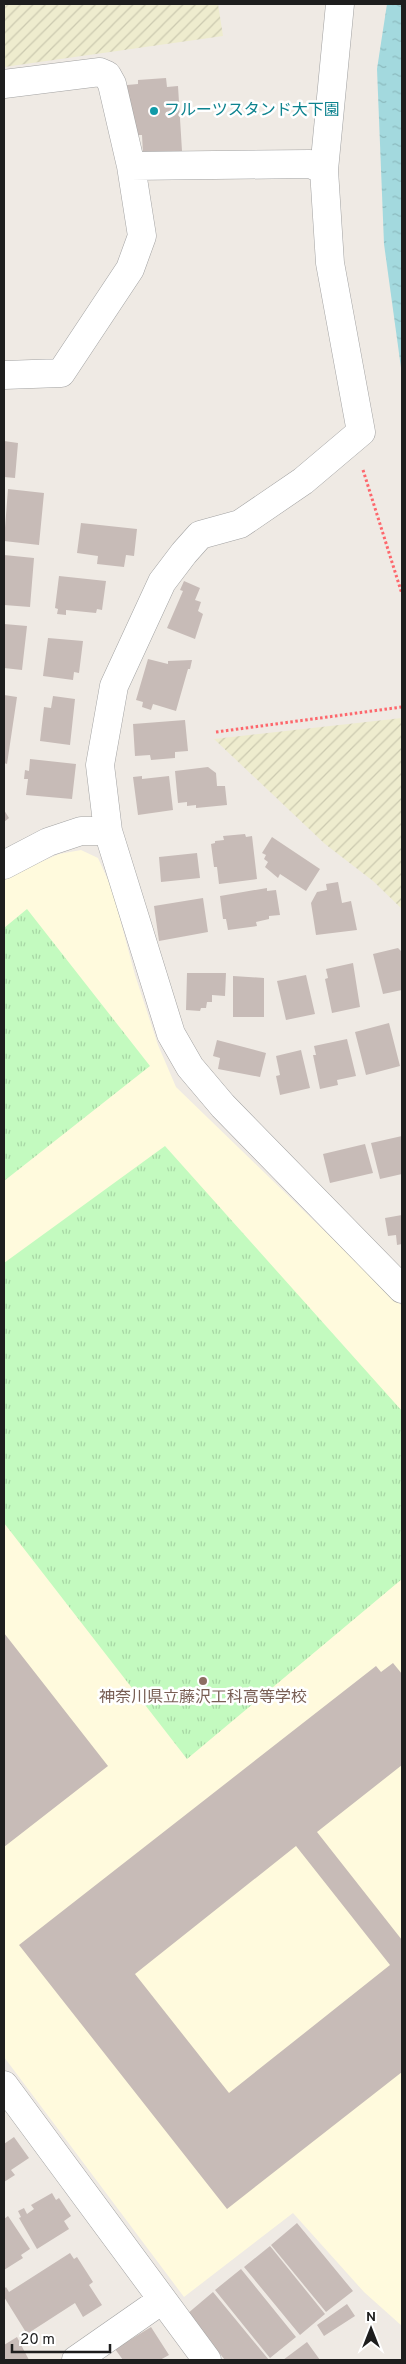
<svg xmlns="http://www.w3.org/2000/svg" width="406" height="2364" viewBox="0 0 406 2364" font-family="Overpass,'Noto Sans JP',sans-serif">
  <defs>
    <pattern id="farmland-furrows" width="10" height="10" patternUnits="userSpaceOnUse" patternTransform="scale(1.25)"><rect width="10" height="10" fill="#eeecce"/><path d="M-1 1l2-2M0 10L10 0M9 11l2-2" fill="none" stroke="#cccab0"/></pattern>
    <pattern id="park-tufts" width="24" height="20" patternUnits="userSpaceOnUse" patternTransform="scale(1.25)"><rect width="24" height="20" fill="#c3fabf"/><path d="M3 7l-1-3M5 7V3M7 7l1-3M15 17l-1-3M17 17v-4M19 17l1-3" fill="none" stroke="#a7d6a4"/></pattern>
    <pattern id="water-ripples" width="26" height="14" patternUnits="userSpaceOnUse" patternTransform="scale(1.25)"><rect width="26" height="14" fill="#a3d9de"/><path d="M2 4q2-2 4 0t4 0M15 11q2-2 4 0t4 0" fill="none" stroke="#8cbabe"/></pattern>
  </defs>
  <rect width="100%" height="100%" fill="#efeae4"/>
  <path fill="#fffadd" d="M81,850L98,858L112,889L135,975L158,1045L176,1087L402,1306V2326L364,2292L293,2213L184,2297L4,2057V881L11,875L59,854Z"/>
  <path fill="url(#farmland-furrows)" d="M4,4H218L223,36L4,67Z
    M402,718V909L373,881L325,844L214,739Z"/>
  <path fill="url(#park-tufts)" d="M27,909L150,1066L4,1181V928Z
    M165,1146L402,1411V1579L187,1759L4,1523V1263Z"/>
  <path fill="url(#water-ripples)" d="M387,4H402V375L384,244L377,69Z"/>
  <path fill="#c7bbb7" fill-rule="evenodd" d="M166,78L167,87L178,86L182,151L143,154L142,135H131L127,85L138,84V80Z
    M4,441L18,443L15,478L4,477Z
    M8,489L44,493L39,545L4,541Z
    M81,523L137,529L134,556L126,555L124,567L97,564L98,556L77,553Z
    M4,555L34,558L30,607L4,605Z
    M59,576L106,581L102,610L97,609L96,613L66,610V615L57,614L58,609L55,608Z
    M184,581L200,588L195,600L201,602L198,611L203,614L195,639L167,628L183,591L180,590Z
    M4,624L27,626L22,670L4,668Z
    M48,638L83,641L79,673L74,672L73,680L43,676Z
    M148,659L168,664V661L192,660L190,669H188L176,711L153,704L151,710L142,707L143,702L136,700Z
    M4,695L17,697L7,764L4,763Z
    M53,696L75,699L70,745L40,741L44,707L51,708Z
    M185,720L188,751L175,752V758L151,760L150,755L135,756L133,724Z
    M30,759L76,764L72,799L26,795L28,779H24L25,770L29,771Z
    M208,767L216,773L217,786H225L227,805L196,808V805L187,806V802L178,803L175,771Z
    M142,776V779L169,776L173,810L138,815L133,777Z
    M4,810L9,818L4,822Z
    M245,834L246,837L252,836L257,879L219,884L217,867H214L211,844L215,843V841L224,840L223,836Z
    M272,837L320,869L306,891L280,874L278,878L265,867L268,862L264,859L266,855L262,853Z
    M197,853L200,878L161,882L159,857Z
    M338,882L342,903L351,901L357,930L316,935L311,903L317,892L327,890L326,884Z
    M267,888V891L276,890L280,915L269,916V919L256,922L257,926L228,930L226,919H223L220,896Z
    M203,898L208,932L159,941L154,906Z
    M398,948L402,952V990L383,994L373,954Z
    M353,963L360,1007L332,1013L325,979L328,978L326,969Z
    M187,973H226L225,996L212,995V1002H207L206,1008H201L200,1011L186,1010Z
    M306,975L315,1014L286,1020L277,981Z
    M233,976L264,978V1017H233Z
    M389,1023L400,1066L366,1075L355,1032Z
    M347,1039L356,1076L337,1080L338,1085L320,1089L313,1055H316L314,1046Z
    M217,1040L266,1053L260,1077L218,1069L220,1058L213,1056Z
    M301,1050L310,1088L280,1095L276,1076L280,1075L276,1056Z
    M402,1136V1174L380,1179L371,1143Z
    M365,1144L373,1173L330,1183L323,1154Z
    M402,1215V1244L397,1245L396,1235L388,1236L385,1218Z
    M4,1633L108,1766L4,1847Z
    M393,1663L402,1674V1765L317,1832L402,1940V2072L227,2209L19,1945L376,1666L381,1672ZM296,1846L390,1965L229,2093L135,1974Z
    M14,2137L29,2158L11,2170L15,2175L4,2182V2144Z
    M52,2193L56,2200L59,2198L71,2216L64,2221L69,2229L37,2249L19,2218L21,2217L18,2211L24,2208L27,2214L34,2209L31,2205Z
    M8,2216L30,2249L21,2255L23,2258L4,2270V2219Z
    M297,2223L353,2291L326,2312L271,2245Z
    M270,2246L325,2314L300,2335L244,2267Z
    M70,2253L74,2259L77,2257L93,2282L89,2285L102,2305L83,2317L75,2303L27,2334L4,2297V2289L6,2287L9,2292Z
    M241,2269L296,2337L270,2358L215,2290Z
    M213,2292L269,2360H225L187,2314Z
    M347,2304L355,2316L324,2336L317,2325Z
    M151,2327L169,2355L160,2360H123L115,2349Z
    M17,2337L29,2360H4V2345Z
    M307,2342L320,2360H283Z"/>
  <g fill="none" stroke-linecap="round" stroke-linejoin="round">
    <g stroke="#a2a2a2" stroke-width="29">
      <path id="street" d="M340,4L324,170L330,263L361,432L303,481L240,524L200,535L184,553L162,582L114,686L100,765L108,831L171,1034L190,1067L223,1106L402,1289
        M4,84L100,72L107,75L112,84L131,166L142,236L130,269L61,373L4,375
        M131,166L310,164L324,170
        M4,865L48,842L81,831H108
        M4,2085L207,2360
        M76,2360L162,2300"/>
    </g>
    <path stroke="#fd676c" stroke-width="3" stroke-dasharray="2.5 2.5" stroke-linecap="butt" d="M363,470L402,594
      M216,732L402,707"/>
    <use href="#street" stroke="#fff" stroke-width="28"/>
  </g>
  <circle fill="#0f9aa8" stroke="#fff" stroke-width="2" cx="154" cy="111" r="5"/>
  <circle fill="#8d6e63" stroke="#fff" stroke-width="2" cx="203" cy="1681" r="5"/>
  <g text-anchor="middle" dominant-baseline="central" stroke-width="5" stroke-linejoin="round" paint-order="stroke">
    <g font-size="16" fill="#0d838f" stroke="#fff" text-anchor="start">
      <text x="164" y="111">フルーツスタンド大下園</text>
    </g>
    <g font-size="16" fill="#785e54" stroke="#fff">
      <text x="203" y="1698">神奈川県立藤沢工科高等学校</text>
    </g>
  </g>
  <rect width="406" height="2364" fill="none" stroke="#1e1e1e" stroke-width="10"/>
  <g transform="translate(371 2329)" stroke="#ffffff" stroke-width="4" paint-order="stroke">
  <path d="M0-4L9 19L0 12L-9 19Z" fill="#1e1e1e"/>
  <text y="-8" font-size="14" font-weight="bold" text-anchor="middle" fill="#1e1e1e">N</text>
  </g>
  <path d="M12 2344v8h98v-8" fill="none" stroke="#1e1e1e" stroke-width="2.5"/>
  <text x="20" y="2344" font-size="15" fill="#1e1e1e" stroke="#ffffff" stroke-width="4" paint-order="stroke">20 m</text>
</svg>
